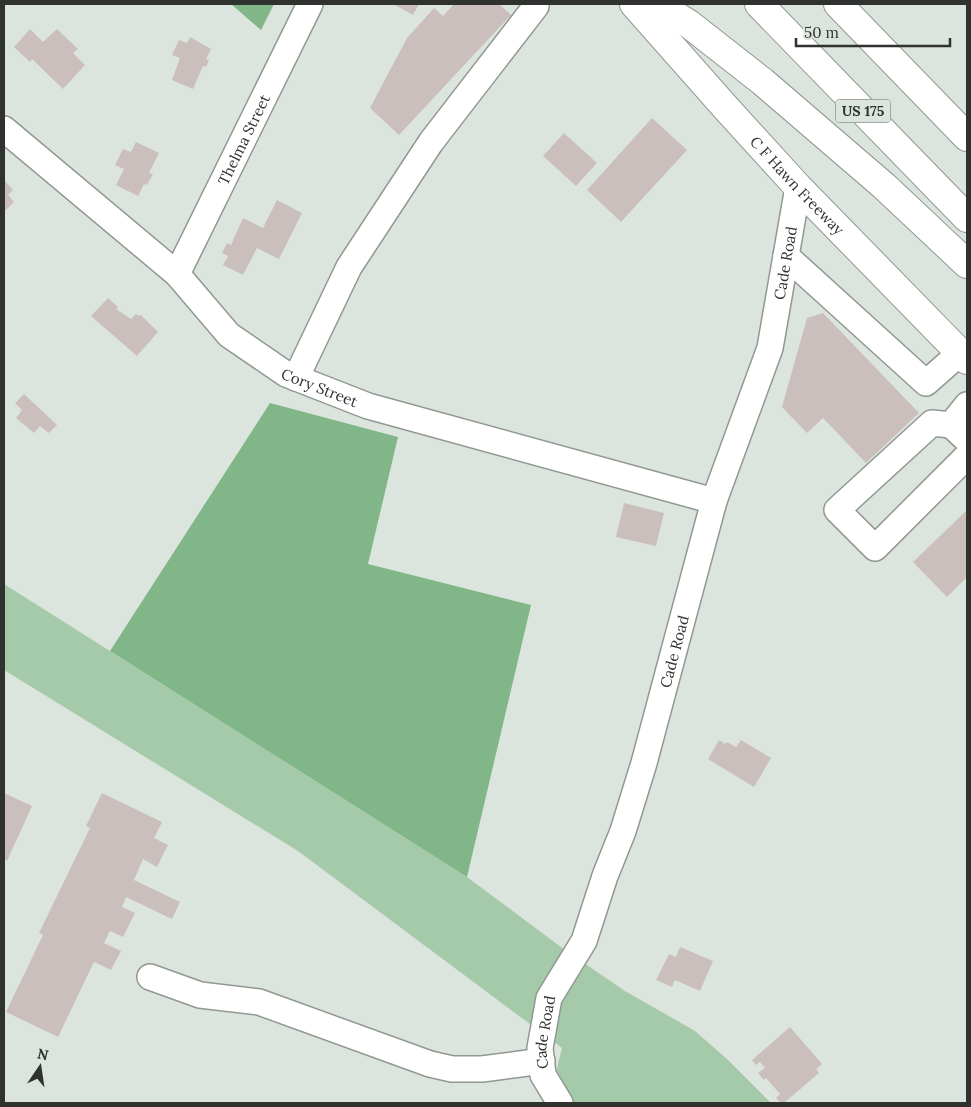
<svg xmlns="http://www.w3.org/2000/svg" width="971" height="1107" viewBox="0 0 971 1107" font-family="Lora,serif">
  <rect width="100%" height="100%" fill="#dce5dd"/>
  <path fill="#a5caa9" d="M4,584L467,877L565,950L625,991L695,1031L727,1059L771,1103H548L562,1048L298,851L4,670Z"/>
  <path fill="#81b689" d="M231,4H274L261,30Z
    M270,403L398,437L368,564L531,605L467,877L110,651Z"/>
  <path fill="#cbbfbe" d="M393,4H419L413,15Z
    M454,4H499L511,15L399,135L370,108L407,38L434,8L443,16Z
    M30,29L43,42L57,29L78,49L73,53L85,65L63,89L32,59L30,62L14,47Z
    M190,37L211,49L206,59L209,60L206,67L203,66L193,89L172,80L180,58L172,55L179,40L187,43Z
    M652,118L687,150L621,222L587,190Z
    M564,133L597,163L576,186L543,156Z
    M136,142L159,153L149,173L153,174L147,185L144,184L138,196L116,185L124,169L115,165L123,149L131,152Z
    M5,181L13,190L8,195L14,202L4,212V182Z
    M277,200L302,213L279,259L257,248L243,275L223,265L228,256L222,253L227,243L231,245L243,218L263,228Z
    M108,298L118,307L116,309L131,319L136,314L139,316L141,315L158,332L137,356L91,316Z
    M823,313L919,413L866,463L823,418L807,433L782,407L807,318Z
    M24,394L57,425L49,433L40,426L34,433L16,418L22,410L15,403Z
    M624,503L664,513L656,546L616,537Z
    M967,510V577L947,597L913,562Z
    M719,740L725,744L727,742L736,747L741,740L771,758L754,787L708,759Z
    M4,793L32,806L7,861L4,859Z
    M102,793L162,822L154,838L168,845L157,867L143,859L134,880L180,902L172,919L126,897L122,907L135,913L123,937L110,931L104,943L121,951L111,970L94,962L58,1037L6,1012L43,935L39,933L90,828L86,826Z
    M680,947L713,961L700,991L675,980L672,987L656,980L669,954L676,957Z
    M790,1027L822,1064L816,1069L819,1073L784,1103H781L776,1098L780,1094L766,1078L764,1080L758,1073L765,1068L760,1062L756,1065L752,1060Z"/>
  <g fill="none" stroke-linecap="round" stroke-linejoin="round">
    <g stroke="#909891" stroke-width="28">
      <g id="minor">
        <path id="s1" d="M4,129L177,274L229,335L286,374L368,406L714,501"/>
        <path d="M786,256L926,383L960,353"/>
        <path id="s2" d="M177,274L310,4"/>
        <path d="M296,378L349,267L431,142L536,6"/>
        <path d="M967,405L951,425L967,440"/>
        <path d="M951,425L932,423L837,510L875,548L967,456"/>
        <path d="M150,977L200,995L259,1002L430,1064L452,1069H482L542,1061"/>
        <path id="s3" d="M560,1103L543,1075L540,1048L549,998L584,941L605,876L623,831L644,763L714,501L770,348L798,187"/>
      </g>
    </g>
    <g stroke="#909891" stroke-width="30">
      <g id="major">
        <path id="s4" d="M634,4L726,108L798,187L967,360"/>
      </g>
    </g>
    <g stroke="#909891" stroke-width="30">
      <path id="highway" d="M657,4L689,24L763,82L884,186L967,264
        M759,4L967,218
        M838,4L967,137"/>
    </g>
    <use href="#minor" stroke="#fff" stroke-width="25"/>
    <use href="#major" stroke="#fff" stroke-width="28"/>
    <use href="#highway" stroke="#fff" stroke-width="28"/>
  </g>
  <g text-anchor="middle" dominant-baseline="central" stroke-width="4.5" stroke-linejoin="round" paint-order="stroke">
    <rect fill="#dce5dd" stroke="#636863" stroke-width="1" x="835.5" y="99.5" width="55" height="23" rx="4"/>
    <g font-size="14" font-weight="bold" fill="#2f322f">
      <text x="863" y="111">US 175</text>
    </g>
    <g font-size="15" fill="#2f322f" stroke="#dce5dd">
      <text stroke="none"><textPath href="#s2" startOffset="150">Thelma Street</textPath></text>
      <text stroke="none"><textPath href="#s4" startOffset="244">C F Hawn Freeway</textPath></text>
      <text stroke="none"><textPath href="#s3" startOffset="886">Cade Road</textPath></text>
      <text stroke="none"><textPath href="#s1" startOffset="411">Cory Street</textPath></text>
      <text stroke="none"><textPath href="#s3" startOffset="481">Cade Road</textPath></text>
      <text stroke="none"><textPath href="#s3" startOffset="76">Cade Road</textPath></text>
    </g>
  </g>
  <rect width="971" height="1107" fill="none" stroke="#2f322f" stroke-width="10"/>
  <g transform="translate(40 1067) rotate(13)" stroke="#dce5dd" stroke-width="4" paint-order="stroke">
  <path d="M0-4L9 19L0 12L-9 19Z" fill="#2f322f"/>
  <text y="-8" font-size="14" font-weight="bold" text-anchor="middle" fill="#2f322f">N</text>
  </g>
  <path d="M796 38v8h154v-8" fill="none" stroke="#2f322f" stroke-width="2.5"/>
  <text x="804" y="38" font-size="15" fill="#2f322f" stroke="#dce5dd" stroke-width="4" paint-order="stroke">50 m</text>
</svg>
